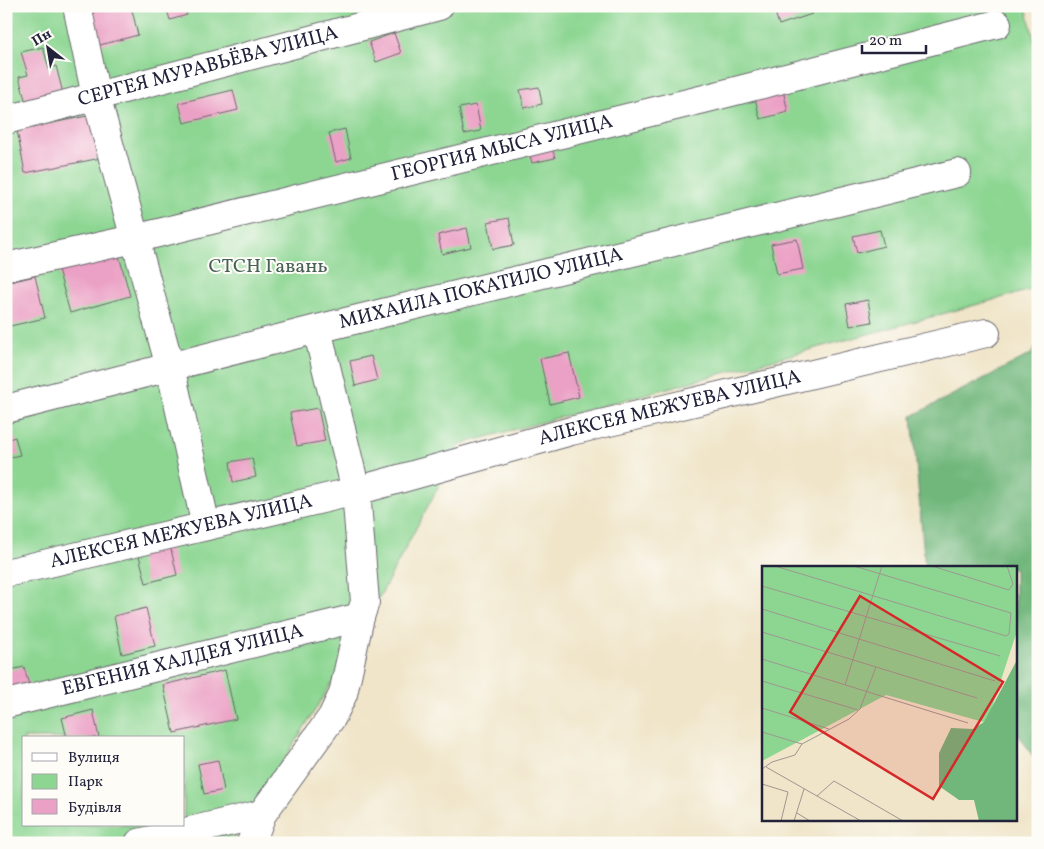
<svg xmlns="http://www.w3.org/2000/svg" width="1044" height="849" viewBox="0 0 1044 849" font-family="Vollkorn,serif">
  <rect width="100%" height="100%" fill="#fdfcf7"/>
  <filter id="ink" filterUnits="userSpaceOnUse"><feTurbulence type="fractalNoise" baseFrequency=".02" numOctaves="2"/><feDisplacementMap in="SourceGraphic" scale="10" xChannelSelector="R" yChannelSelector="G"/><feConvolveMatrix kernelMatrix="1 2 1 2 8 2 1 2 1" color-interpolation-filters="sRGB"/></filter>
  <filter id="wash" filterUnits="userSpaceOnUse"><feTurbulence type="fractalNoise" baseFrequency=".0096" numOctaves="4" result="noise"/><feDisplacementMap in="SourceGraphic" scale="20" xChannelSelector="R" yChannelSelector="G"/><feGaussianBlur stdDeviation="1.12" result="paint"/><feColorMatrix in="noise" values="0 0 0 0 0 0 0 0 0 0 0 0 0 0 0 0 0 1.4 0 .05"/><feComposite in="paint" operator="in"/></filter>
  <g filter="url(#wash)">
    <rect width="100%" height="100%" fill="#f0e5c9"/>
    <path fill="#8cd692" stroke="#577c66" fill-rule="evenodd" d="M6,6H1026L1038,56V288L461,444L342,667L232,843H6ZM24,738H184V825H24Z"/>
    <path fill="#71b77c" stroke="#4a6c5c" d="M1038,341V764L1015,729V568H925L912,416L1033,353Z"/>
    <g id="blocks">
      <path fill="#eba0c5" d="M86,6H131L138,35L96,46Z
        M166,6H184L187,15L170,20Z
        M773,6H809L812,14L779,25Z
        M394,33L401,53L376,62L369,42Z
        M43,47L49,69L56,66L64,97L27,107L19,77L28,75L21,52Z
        M782,86L788,112L760,119L754,94Z
        M539,87L542,104L524,108L520,90Z
        M233,90L238,110L184,123L179,103Z
        M476,105L481,131L464,134L459,108Z
        M92,115L101,158L25,173L17,130Z
        M345,129L351,158L336,162L329,133Z
        M551,142L555,158L532,163L528,148Z
        M509,218L514,245L493,249L488,222Z
        M467,228L471,247L442,254L438,235Z
        M880,230L884,246L857,253L853,236Z
        M797,239L803,269L777,274L771,244Z
        M118,252L130,296L70,313L58,269Z
        M35,276L45,318L6,327V283Z
        M868,300L872,322L850,326L846,304Z
        M569,353L579,397L550,404L540,359Z
        M371,356L377,380L355,386L350,361Z
        M6,373L10,384L6,385Z
        M318,408L325,441L297,446L290,413Z
        M15,437L20,455L6,458V440Z
        M252,458L256,477L233,482L230,462Z
        M170,545L177,575L146,583L138,552Z
        M146,608L155,646L122,654L114,616Z
        M24,667L29,685L6,691V671Z
        M225,670L236,719L174,733L163,685Z
        M93,710L99,738H67L62,718Z
        M218,760L224,790L204,794L198,764Z"/>
    </g>
  </g>
  <g filter="url(#ink)">
    <use href="#blocks" fill-opacity="0" stroke="#6a666d" stroke-width="1"/>
    <g fill="none" stroke-linecap="round" stroke-linejoin="round">
      <g stroke="#6a666d" stroke-width="30">
        <g id="minor">
          <path d="M77,6L96,96L170,367L206,526"/>
          <path id="s1" d="M6,120L439,6"/>
          <path id="s2" d="M6,267L134,239L708,98L997,24"/>
          <path id="s3" d="M6,409L317,329L957,173"/>
          <path id="s4" d="M6,573L356,491L571,431L986,333"/>
          <path id="s5" d="M6,704L360,617"/>
          <path d="M139,843L262,814"/>
          <path d="M251,843L262,814L332,717L343,694L360,617L365,602L356,491L317,329"/>
        </g>
      </g>
      <use href="#minor" stroke="#fff" stroke-width="28"/>
    </g>
  </g>
  <g text-anchor="middle" dominant-baseline="central" stroke-width="4" stroke-linejoin="round" paint-order="stroke">
    <g font-size="20" fill="#22223b" stroke="#fdfcf7">
      <text stroke="none"><textPath href="#s1" startOffset="209">СЕРГЕЯ МУРАВЬЁВА УЛИЦА</textPath></text>
      <text stroke="none"><textPath href="#s2" startOffset="510">ГЕОРГИЯ МЫСА УЛИЦА</textPath></text>
      <text stroke="none"><textPath href="#s3" startOffset="490">МИХАИЛА ПОКАТИЛО УЛИЦА</textPath></text>
      <text stroke="none"><textPath href="#s4" startOffset="684">АЛЕКСЕЯ МЕЖУЕВА УЛИЦА</textPath></text>
      <text stroke="none"><textPath href="#s4" startOffset="180">АЛЕКСЕЯ МЕЖУЕВА УЛИЦА</textPath></text>
      <text stroke="none"><textPath href="#s5" startOffset="182">ЕВГЕНИЯ ХАЛДЕЯ УЛИЦА</textPath></text>
    </g>
    <g font-size="20" fill="#476159" stroke="#fdfcf7">
      <text x="268" y="267">СТСН Гавань</text>
    </g>
  </g>
  <g transform="translate(762 566)">
    <rect width="255" height="255" fill="#f0e5c9"/>
    <path d="M0,0H254L255,65L225,157L124,129L0,195Z" fill="#8cd692"/>
    <path d="M255,94V255H217L212,234H197L177,220V187L189,162L211,163L222,156Z" fill="#71b77c"/>
    <path fill="none" stroke="#9e9790" stroke-width="1" d="M13,0L244,70L247,68L249,47L92,0M170,0L247,24L251,18L245,0M0,20L238,90M0,43L233,115M0,66L215,132M0,93L206,157M0,115L96,144M83,119L120,0M0,142L67,163M0,166L40,178M4,201L55,230M0,203L10,196L33,189L40,178L87,153L98,143L114,101M0,218L26,226L19,255M35,247L48,255M32,255L42,223M99,255L55,230L72,215L141,255"/>
    <path fill="#d62828" fill-opacity="0.15" stroke="#d62828" stroke-width="2.5" d="M98,30L241,116L171,233L28,146Z"/>
    <rect width="255" height="255" fill="none" stroke="#22223b" stroke-width="2.5"/>
  </g>
  <rect width="1044" height="849" fill="none" stroke="#fdfcf7" stroke-width="25"/>
  <rect x="22" y="736" width="162" height="90" fill="#fdfcf7" stroke="#a5a5ac"/>
  <rect x="32" y="753" width="25" height="8" fill="#ffffff" stroke="#a5a5ac"/>
  <text x="68" y="762" font-size="15" fill="#22223b">Вулиця</text>
  <rect x="32" y="774" width="25" height="15" fill="#8cd692" stroke="#a5a5ac"/>
  <text x="68" y="786" font-size="15" fill="#22223b">Парк</text>
  <rect x="32" y="799" width="25" height="15" fill="#eba0c5" stroke="#a5a5ac"/>
  <text x="68" y="812" font-size="15" fill="#22223b">Будівля</text>
  <g transform="translate(48 48) rotate(329)" stroke="#fdfcf7" stroke-width="4" paint-order="stroke">
  <path d="M0-4L9 19L0 12L-9 19Z" fill="#22223b"/>
  <text y="-8" font-size="14" font-weight="bold" text-anchor="middle" fill="#22223b">Пн</text>
  </g>
  <path d="M862 45v8h64v-8" fill="none" stroke="#22223b" stroke-width="2.5"/>
  <text x="869" y="45" font-size="15" fill="#22223b" stroke="#fdfcf7" stroke-width="4" paint-order="stroke">20 m</text>
</svg>
